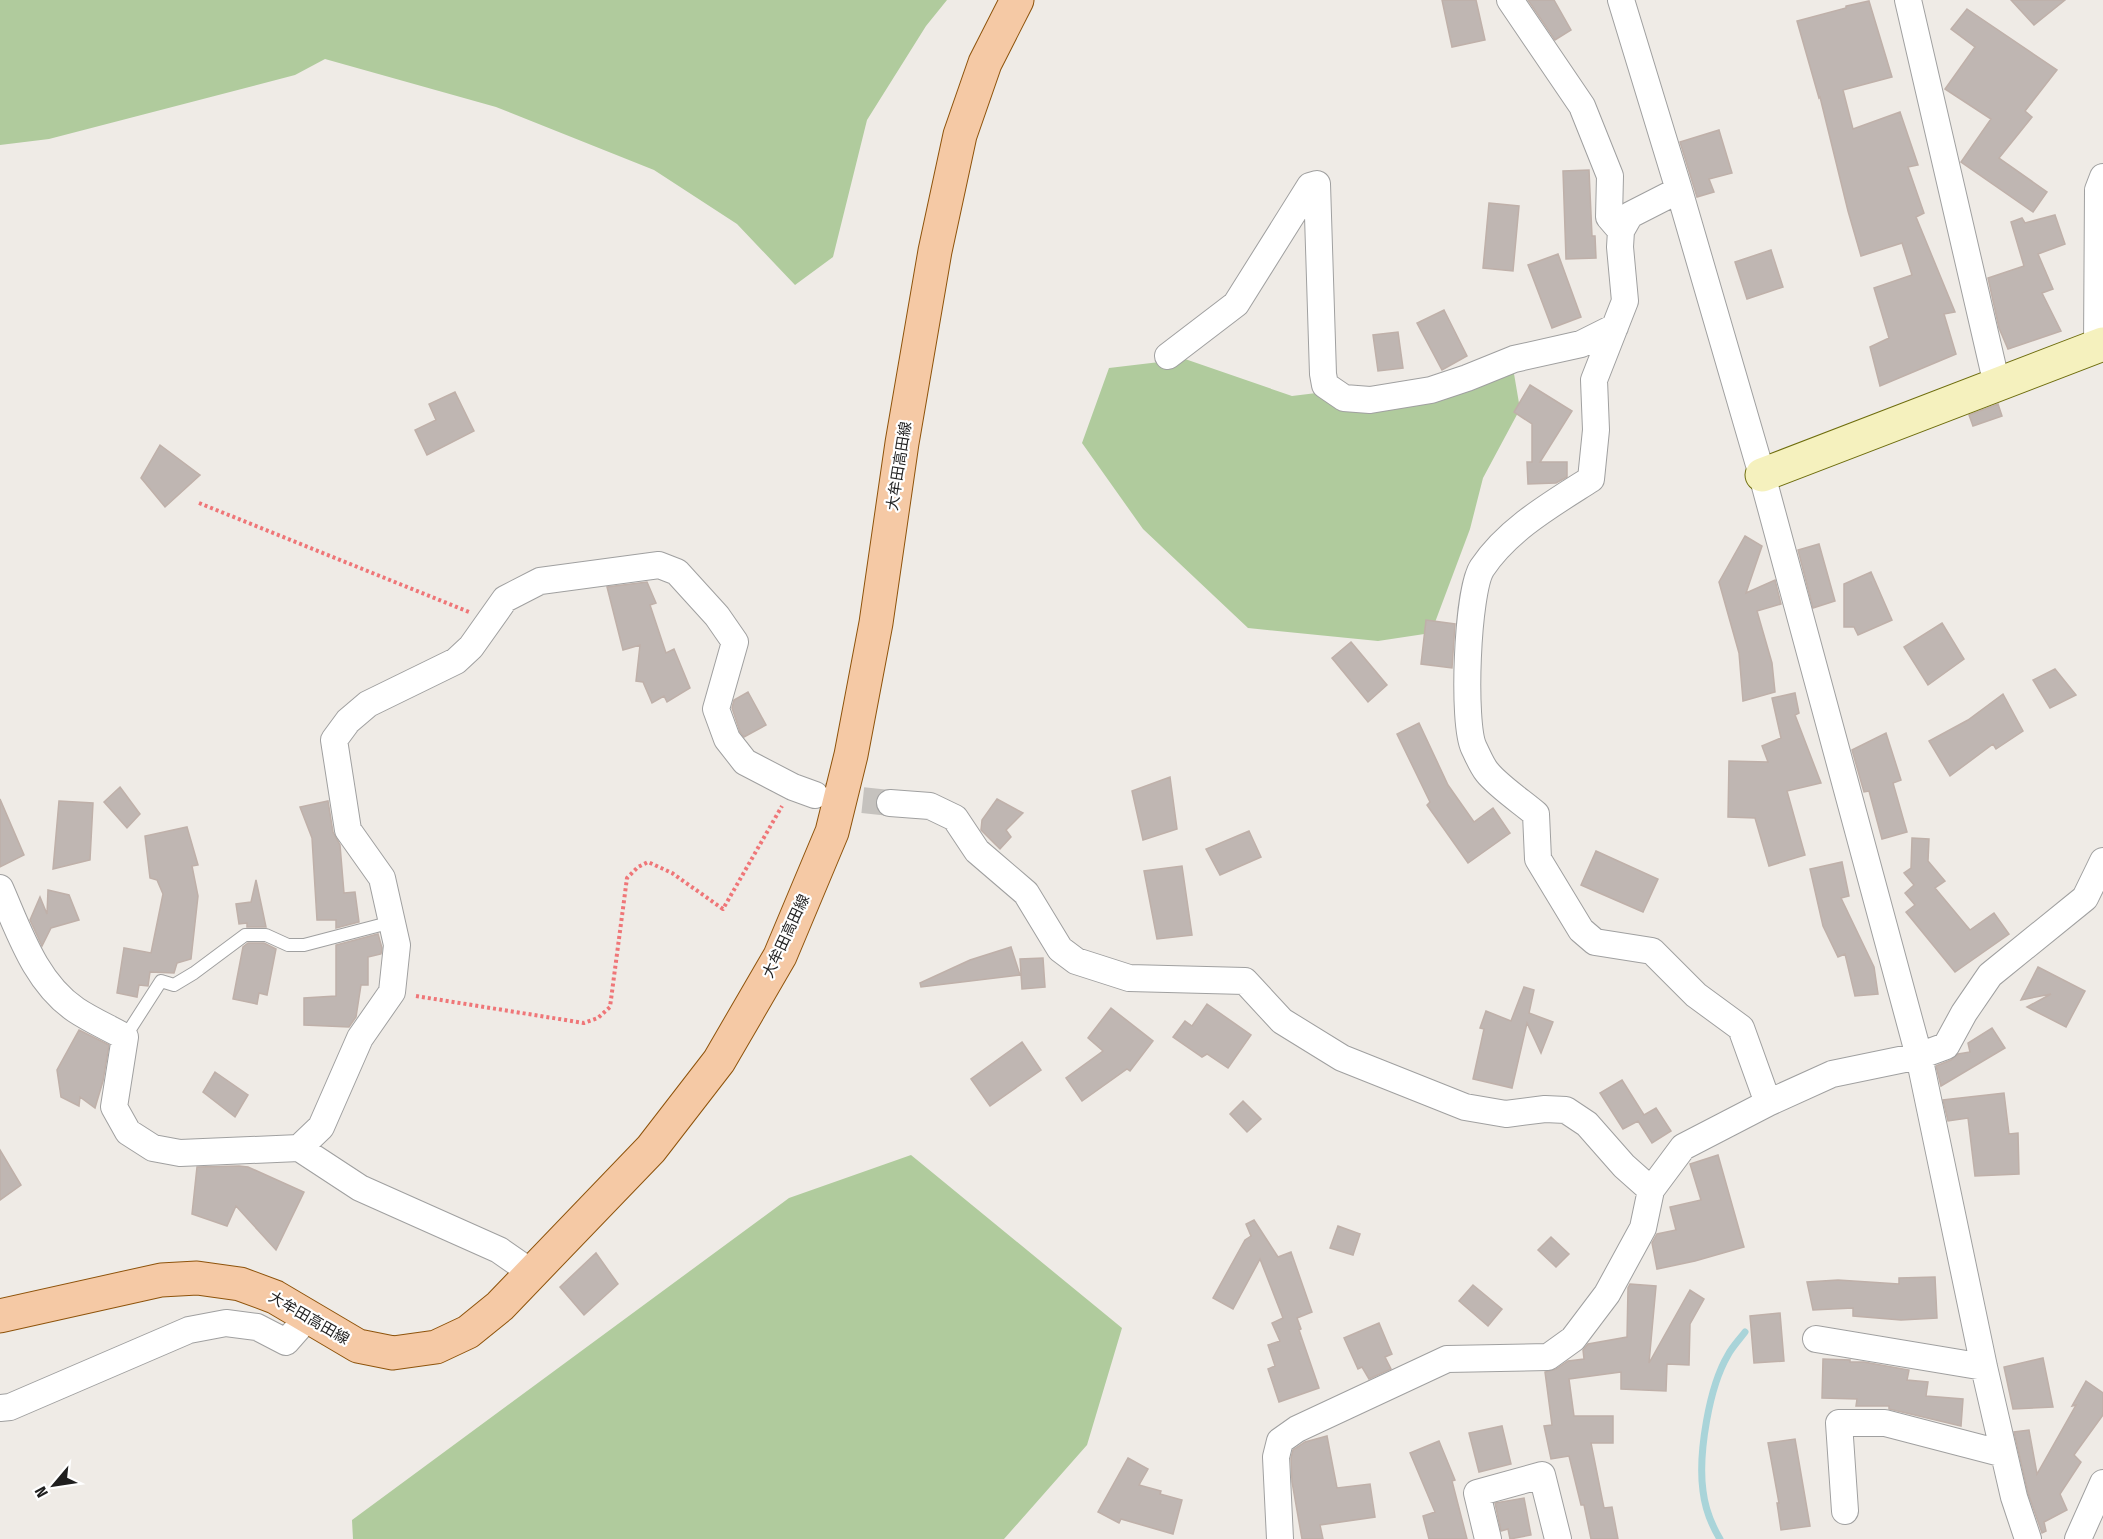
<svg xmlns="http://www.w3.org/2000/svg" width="2103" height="1539" viewBox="0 0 2103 1539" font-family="'Fira Sans Condensed','Noto Sans JP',sans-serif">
  <rect width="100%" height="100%" fill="#efebe6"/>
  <path fill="#b0cb9d" d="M0,0H947L926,26L867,120L833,257L795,285L737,224L654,170L496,107L325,59L295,75L49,139L0,145Z
    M1185,359L1292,396L1439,378L1512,362L1520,409L1483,478L1470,529L1431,633L1378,641L1248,628L1143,529L1082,443L1109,368Z
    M911,1155L1122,1328L1087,1445L1004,1539H353L352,1520L789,1198Z"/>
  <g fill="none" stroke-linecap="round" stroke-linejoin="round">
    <path stroke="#a9d4d9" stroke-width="7" d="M1720,1539C1711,1524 1705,1508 1703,1491C1698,1454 1709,1387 1728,1355C1732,1347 1739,1340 1745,1332"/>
  </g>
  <path fill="#bfb6b2" stroke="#bfb0a9" stroke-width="1.5" d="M1442,0H1476L1485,40L1452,47Z
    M1528,0H1554L1571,30L1555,40Z
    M2011,0H2065L2034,25Z
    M1869,1L1892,77L1843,90L1853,129L1900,112L1918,165L1908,167L1924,213L1916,217L1955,312L1944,314L1956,354L1880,386L1870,347L1889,338L1874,288L1912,275L1902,243L1861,256L1848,211L1820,97L1819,98L1797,21L1846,8V6Z
    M1967,9L2057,70L2025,111L2032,117L1999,158L2047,192L2033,212L1961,162L1991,119L1945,89L1975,47L1951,29Z
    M1719,130L1732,173L1709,179L1714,192L1697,197L1680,142Z
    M1589,170L1592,236H1595L1596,258L1566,259L1563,171Z
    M1489,203L1519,206L1513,271L1483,268Z
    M2055,215L2065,244L2038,254L2053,289L2042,293L2061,331L2008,349L1999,328L1988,278L2024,266L2011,222L2022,218L2025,223Z
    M1771,250L1783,287L1747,299L1735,262Z
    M1558,254L1581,317L1552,328L1528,265Z
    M1444,310L1467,356L1442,370L1417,323Z
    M1398,332L1403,368L1378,371L1373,335Z
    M1530,385L1572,411L1540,462H1567V477L1556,483L1528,484L1527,462H1532V424L1514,412Z
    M455,392L474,431L427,455L415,430L436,420L429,404Z
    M1998,404L2002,416L1973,426L1969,415Z
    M160,445L200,475L165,507L141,478Z
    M1745,536L1762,546L1746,593L1775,580L1781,604L1757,611L1772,663L1775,692L1743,701L1739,653L1719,582Z
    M1819,544L1835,601L1813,608L1798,550Z
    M1871,572L1892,620L1858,635L1854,627H1844V584Z
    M647,582L656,603L650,605L666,653L674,649L690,688L667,702L664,696L652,703L643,682L636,681L640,645L623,650L607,587Z
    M1426,620L1455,624L1452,668L1421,664Z
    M1942,623L1964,659L1928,685L1904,647Z
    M1351,642L1387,685L1368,702L1332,658Z
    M2055,669L2076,695L2050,708L2033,680Z
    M748,692L766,725L744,737L740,732L732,708L734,700Z
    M1795,693L1799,713L1795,715L1821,783L1787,791L1805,855L1769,866L1755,818L1728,817L1729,761L1768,762L1762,746L1781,738L1772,698Z
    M2003,694L2023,731L1996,749L1993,744L1950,776L1929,741L1968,720Z
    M1419,723L1448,785L1474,822L1493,808L1510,833L1468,863L1427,805L1430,802L1397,734Z
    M1886,733L1901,780L1893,783L1907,832L1882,839L1869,791L1864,792L1852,750Z
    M1170,777L1177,829L1143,840L1132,791Z
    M120,787L140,814L127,828L104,802Z
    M0,799L24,855L0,867Z
    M997,799L1023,813L1006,830L1011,837L1000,849L981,830L982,820Z
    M59,801L93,803L90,860L53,869Z
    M328,801L333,832L340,845L344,893L355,892L359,922L336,928V920H317L312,838L300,807Z
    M187,827L198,865L192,866L198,896L191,959L177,963L174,973L150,972L148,986L139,985L137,997L117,993L124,948L151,953L163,894L157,880L150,878L145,836Z
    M1249,831L1261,857L1220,875L1206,849Z
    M1912,838L1929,839L1928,861L1945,881L1935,888L1970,930L1994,913L2009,934L1955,972L1906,912L1915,905L1905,893L1914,885L1904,873L1911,868Z
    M1596,851L1658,879L1643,912L1581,885Z
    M1842,862L1849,896L1841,898L1874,967L1878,994L1855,996L1845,954L1838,957L1823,926L1810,869Z
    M1182,866L1192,935L1157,939L1144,871Z
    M256,880L262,908L266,927H247V923L239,924L236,904L251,902Z
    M48,890L69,895L79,920L51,928L42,946L30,920L40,897L47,914Z
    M378,934L382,948L381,954L368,957V985H361L356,1017L349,1027L304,1025V998L336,996V945Z
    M248,943H264L276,949L267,995L259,993L257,1004L233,999L243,947Z
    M1011,947L1020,975L921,987L920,983L970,960Z
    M1043,958L1045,987L1022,989L1020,959Z
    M2038,967L2085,991L2066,1027L2027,1007L2051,994L2021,1000Z
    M1524,987L1534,990L1529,1013L1553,1022L1541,1053L1527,1023L1512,1088L1473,1079L1484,1029L1480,1028L1486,1011L1511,1021Z
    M1207,1004L1251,1035L1228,1068L1207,1054L1202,1057L1173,1037L1185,1021L1192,1026Z
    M1111,1008L1153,1041L1130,1071L1127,1069L1082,1101L1066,1078L1103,1051L1088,1038Z
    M1992,1028L2005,1048L1941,1086L1936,1066L1951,1060L1958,1054L1970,1052L1968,1043Z
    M79,1030L109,1045L103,1081L95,1108L80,1097L79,1106L61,1097L57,1070Z
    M1022,1042L1041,1070L990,1106L971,1079Z
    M215,1072L248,1095L235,1117L203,1092Z
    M1622,1080L1644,1115L1656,1108L1671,1131L1652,1143L1638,1121L1623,1129L1600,1093Z
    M2004,1093L2009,1134L2018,1133L2019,1174L1975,1176L1968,1118L1948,1121L1943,1100Z
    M1243,1101L1261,1119L1247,1132L1230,1114Z
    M0,1150L21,1185L0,1200Z
    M1718,1155L1744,1247L1695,1261L1657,1269L1652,1243L1657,1234L1676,1230L1670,1207L1701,1200L1690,1164Z
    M239,1166L248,1167L304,1192L276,1250L236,1206L227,1226L192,1214L197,1167Z
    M1254,1220L1278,1257L1291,1252L1312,1312L1297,1318L1301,1329L1299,1330L1319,1388L1279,1402L1268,1369L1275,1366L1268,1345L1280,1341L1272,1323L1283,1318L1260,1259L1233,1309L1213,1298L1245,1240L1251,1236L1246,1224Z
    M1338,1226L1360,1234L1353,1255L1330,1248Z
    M1551,1237L1569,1254L1556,1267L1538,1250Z
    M596,1253L618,1284L584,1315L560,1287Z
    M1935,1277L1937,1318L1901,1320L1853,1316V1308L1813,1310L1807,1282L1838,1280L1899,1284V1278Z
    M1630,1284L1656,1286L1649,1363L1690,1290L1704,1299L1690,1324L1689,1365L1667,1364L1666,1391L1621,1389V1372L1569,1379L1574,1416H1613V1443H1591L1604,1508L1612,1507L1618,1539H1591L1584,1505H1581L1569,1456L1551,1459L1544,1426L1552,1425L1545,1372L1556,1369L1568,1361L1584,1359L1583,1350L1588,1344L1627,1337L1628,1288Z
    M1473,1285L1502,1309L1488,1326L1459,1301Z
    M1780,1313L1784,1361L1754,1363L1750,1316Z
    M1379,1323L1392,1354L1385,1357L1391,1369L1369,1379L1362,1367L1358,1369L1344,1338Z
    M2043,1358L2053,1407L2013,1409L2004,1367Z
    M1823,1359L1850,1360V1362H1864L1909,1370L1907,1380L1928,1382L1926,1396L1963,1399L1961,1426L1889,1409V1406H1856L1857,1399L1822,1398Z
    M2086,1381L2103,1393V1415L2074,1455L2081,1462L2060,1494L2067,1510L2044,1522L2046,1531L2042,1533L2028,1493L2014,1432L2029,1430L2037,1474L2076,1405L2072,1406Z
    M1502,1426L1511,1464L1479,1472L1469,1433Z
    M1327,1436L1337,1488L1370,1484L1375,1517L1320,1525L1323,1539H1302L1292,1482L1291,1458L1293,1450L1305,1442Z
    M1795,1439L1810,1526L1781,1530L1777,1503H1779L1768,1443Z
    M1439,1441L1455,1480L1452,1481L1467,1539H1429L1423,1516L1435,1512L1410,1453Z
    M1128,1458L1148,1469L1139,1485L1161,1491L1160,1494L1182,1500L1173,1534L1121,1519L1119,1523L1098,1512Z
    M1524,1498L1531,1535L1510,1539L1508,1529L1501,1531L1495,1503Z"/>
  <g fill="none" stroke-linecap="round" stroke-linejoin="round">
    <path stroke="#c5c2be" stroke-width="26" stroke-dasharray="26 13" stroke-linecap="butt" d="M824,796L890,803"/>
    <g stroke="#a0a0a0" stroke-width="14">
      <path id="lane" d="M125,1037L161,981L174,985L194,973L245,935H266L288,945H304L392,922"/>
    </g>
    <g stroke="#a0a0a0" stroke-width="28">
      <path id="street" d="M1510,0L1582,106L1610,176L1609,217L1621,231
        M1621,0L1679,190L1762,475L1919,1056L1984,1367L2014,1497L2028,1539
        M1908,0L1997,385
        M1679,190L1630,215L1621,231L1620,247L1625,301L1594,380L1596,430L1591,479C1552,504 1508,529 1482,568C1467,591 1462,724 1474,748C1478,756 1482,766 1487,772C1498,786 1522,802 1536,814L1538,859L1581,930L1595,942L1652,951L1696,995L1741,1028L1768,1103
        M2097,347L2098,190L2103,177
        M1168,356L1236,304L1310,186L1317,184L1323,374L1325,385L1344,398L1370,400L1431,390L1467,378L1514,359L1581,344L1615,327
        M890,803L930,806L955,818L977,851L1026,893L1060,949L1076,961L1129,978L1245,981L1282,1021L1342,1058L1465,1107L1506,1114L1545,1109L1566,1110L1587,1124L1624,1166L1651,1190
        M0,888C19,931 35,982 76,1010C91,1020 109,1028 125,1037L114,1107L128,1132L153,1148L180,1153L299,1148L321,1127L360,1038L392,992L397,945L382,878L348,830L334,740L348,721L368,704L456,661L471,647L505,599L540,581L659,565L677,572L717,616L735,642L716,709L727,739L745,762L793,787L815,795
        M299,1148L360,1188L499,1250L532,1273
        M1816,1339L1984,1367
        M0,1408L10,1407L189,1330L226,1323L257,1327L286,1342L308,1317
        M1845,1511L1839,1423H1885L2004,1454
        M1280,1539L1276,1457L1280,1441L1297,1429L1447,1359L1548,1357L1573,1339L1607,1294L1643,1228L1651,1190L1683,1147L1768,1103L1832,1074L1919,1056L1946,1046L1964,1013L1990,975L2085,898L2103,861
        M1488,1539L1477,1493L1542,1475L1558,1539
        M2078,1539L2103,1483"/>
    </g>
    <g stroke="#6e6d0d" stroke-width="35">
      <path id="secondary" d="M1762,475L2103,344"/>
    </g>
    <g stroke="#8e530b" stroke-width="35">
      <path id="primary" d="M0,1316L161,1280L197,1278L240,1284L275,1297L358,1346L393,1353L436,1347L468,1332L500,1306L651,1149L719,1061L780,956L832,832L851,755L876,623L902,443L935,251L960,135L985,63L1017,0"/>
    </g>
    <path stroke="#ef7678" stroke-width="4" stroke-dasharray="3 3" stroke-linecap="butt" d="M199,503L469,612
      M416,996L584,1023L598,1018L610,1007L627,878L638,867L648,862L672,873L723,909L782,806"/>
    <use href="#lane" stroke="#fff" stroke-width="12"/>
    <use href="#street" stroke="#fff" stroke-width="26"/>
    <use href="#secondary" stroke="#f5f1be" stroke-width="33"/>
    <use href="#primary" stroke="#f5c9a5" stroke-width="33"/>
  </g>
  <g text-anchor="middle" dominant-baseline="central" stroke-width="4.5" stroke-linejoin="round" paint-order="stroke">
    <g font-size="15" fill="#1f1f1f" stroke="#fff">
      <text transform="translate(899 466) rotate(-81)">大牟田高田線</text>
      <text transform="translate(786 936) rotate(-65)">大牟田高田線</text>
      <text transform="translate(309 1318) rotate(30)">大牟田高田線</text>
    </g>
  </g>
  <g transform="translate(54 1485) rotate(241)" stroke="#ffffff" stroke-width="4.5" paint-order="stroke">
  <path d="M0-4.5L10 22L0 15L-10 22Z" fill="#1f1f1f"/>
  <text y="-9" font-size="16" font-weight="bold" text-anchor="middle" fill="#1f1f1f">N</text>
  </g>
</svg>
